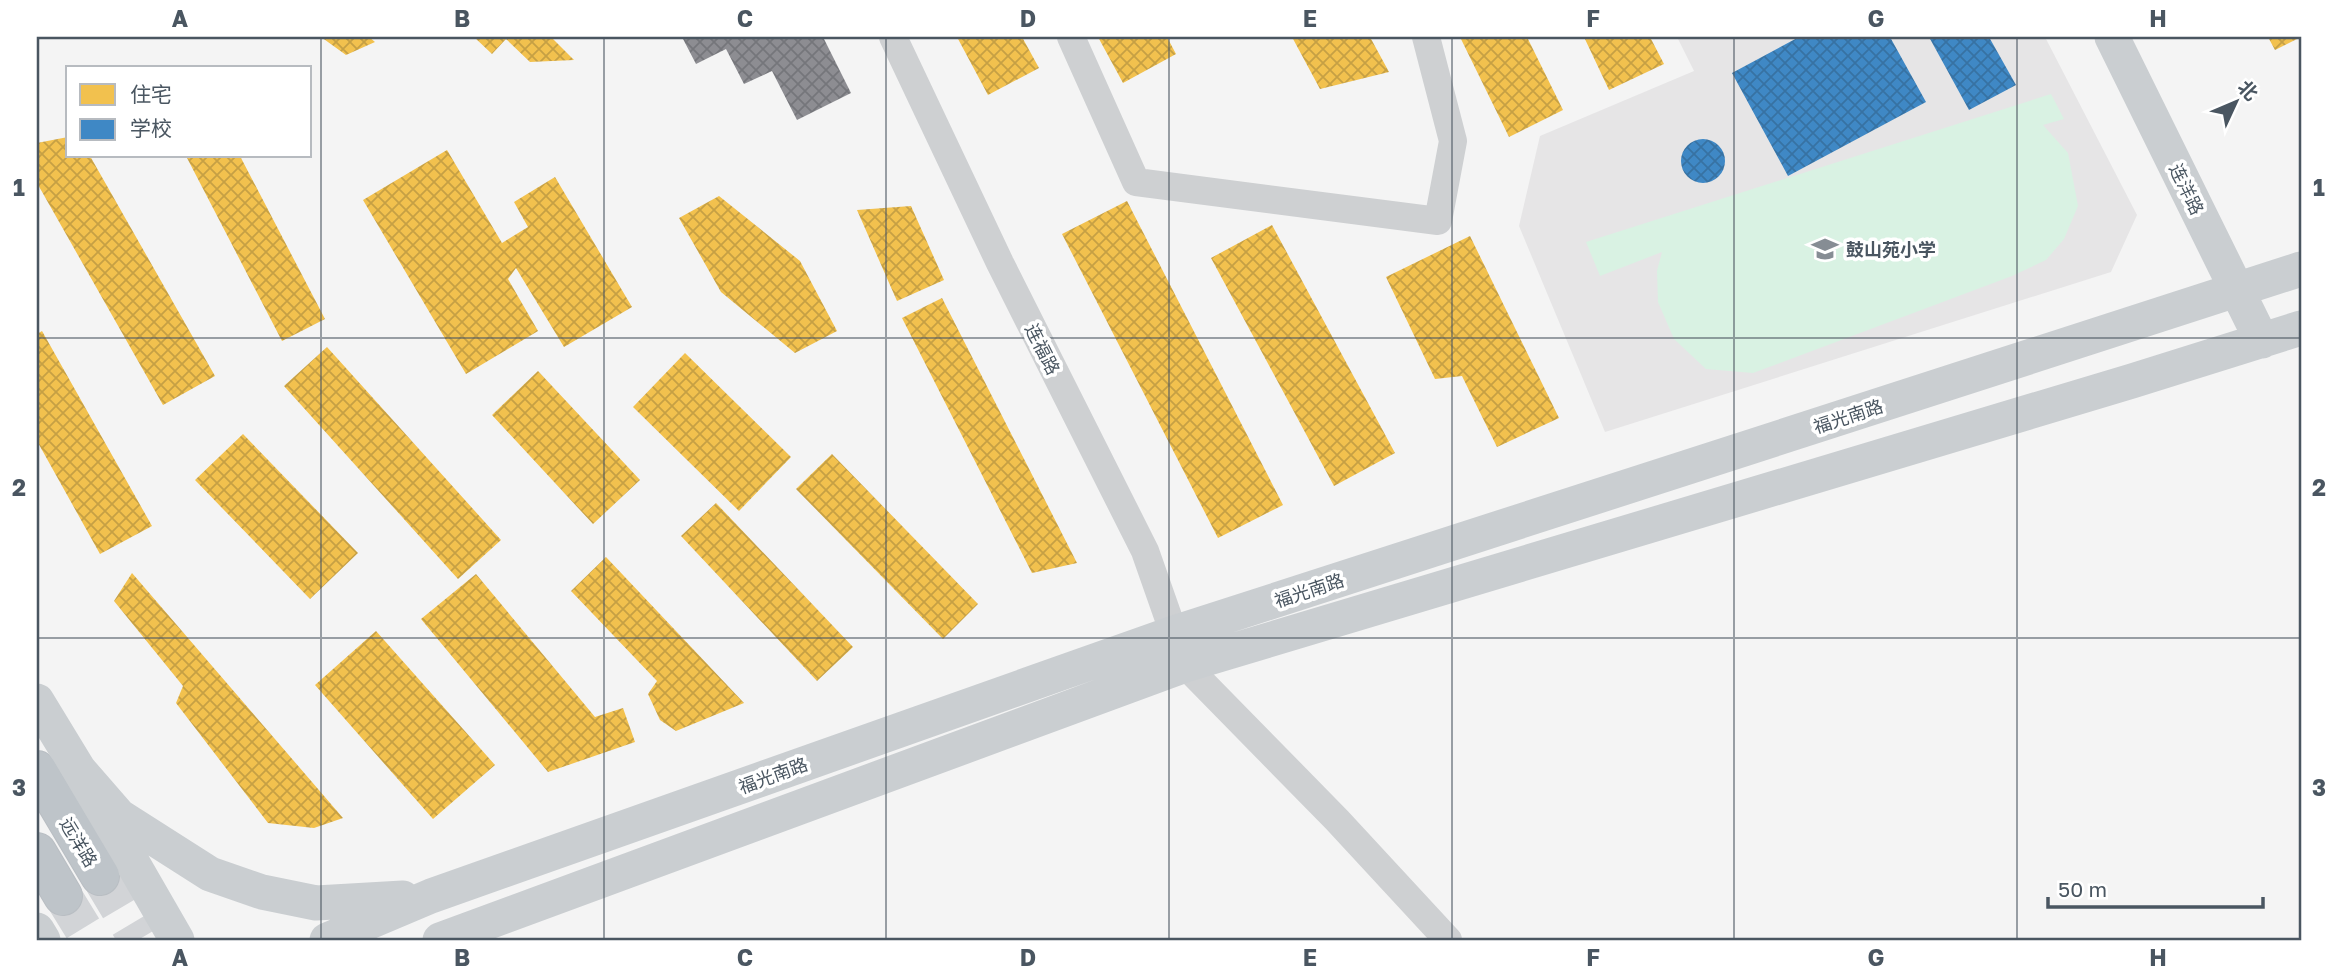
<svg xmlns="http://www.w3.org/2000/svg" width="2338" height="977" viewBox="0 0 2338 977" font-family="'Golos Text','Noto Sans SC',sans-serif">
  <defs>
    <pattern id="homes-cross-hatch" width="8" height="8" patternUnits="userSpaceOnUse" patternTransform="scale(1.75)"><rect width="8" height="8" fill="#f2c14e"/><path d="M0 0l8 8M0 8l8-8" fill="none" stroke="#c6a044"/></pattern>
    <pattern id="schools-cross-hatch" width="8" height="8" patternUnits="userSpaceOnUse" patternTransform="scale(1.75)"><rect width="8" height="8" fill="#3f88c5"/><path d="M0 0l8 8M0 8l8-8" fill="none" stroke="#3772a3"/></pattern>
    <pattern id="industry-cross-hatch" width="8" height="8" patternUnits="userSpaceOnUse" patternTransform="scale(1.75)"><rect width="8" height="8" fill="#8d8d92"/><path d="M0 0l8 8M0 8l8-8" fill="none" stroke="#75767b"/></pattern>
  </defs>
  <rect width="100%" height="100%" fill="#f4f4f4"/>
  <path fill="#e6e5e6" d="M1677,37H2045L2137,215L2111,272L1605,432L1519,226L1540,136L1694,71Z"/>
  <path fill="#d9f2e3" d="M2051,94L2064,119L2043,125L2068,153L2078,206L2064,239L2046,260L2012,276L1753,373L1706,369L1674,339L1658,302L1657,271L1662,252L1600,276L1586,242Z"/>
  <path fill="url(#homes-cross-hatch)" d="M321,37H369L375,42L346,55Z
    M474,37H551L574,60L530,62L506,39L492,54Z
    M957,37H1022L1039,68L988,95Z
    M1098,37H1167L1176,54L1123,83Z
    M1292,37H1370L1389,72L1320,89Z
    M1460,37H1527L1563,110L1509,137Z
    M1584,37H1650L1664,64L1609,90Z
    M2268,37H2301L2275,50Z
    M68,137V156H90L215,376L163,405L37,183V143Z
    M447,150L502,243L528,227L514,202L555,177L632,307L564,347L516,268L508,279L538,331L466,374L363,200Z
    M186,156H240L325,319L282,341Z
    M719,196L800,261L837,331L795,353L721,292L679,218Z
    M1127,201L1283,505L1218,538L1062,234Z
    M911,206L944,280L897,301L857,210Z
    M1272,225L1395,453L1334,486L1211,258Z
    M1470,236L1559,418L1497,447L1462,376L1435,379L1386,277Z
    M942,298L1077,563L1032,573L902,318Z
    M42,331L152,526L100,554L37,441V334Z
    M327,347L501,540L458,579L284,386Z
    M685,353L791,457L739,511L633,407Z
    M538,371L640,480L593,524L492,415Z
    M243,434L358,553L310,599L195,480Z
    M832,454L978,604L943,639L796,489Z
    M716,503L853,647L817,681L681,536Z
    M606,557L744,703L676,731L660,720L648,694L657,681L571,591Z
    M132,573L343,818L314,828L268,823L176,703L183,686L114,601Z
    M476,574L595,717L623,708L635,742L548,772L421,619Z
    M376,631L495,765L433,819L315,685Z"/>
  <path fill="url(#schools-cross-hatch)" d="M1799,37H1890L1926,102L1788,176L1732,73Z
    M1929,37H1989L2016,85L1969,110Z
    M1681 161a22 22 0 1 1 44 0a22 22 0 1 1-44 0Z"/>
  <path fill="url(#industry-cross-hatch)" d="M682,37H823L851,93L797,120L772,71L744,84L726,49L696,64Z"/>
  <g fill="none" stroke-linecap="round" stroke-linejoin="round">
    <path stroke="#d2d4d7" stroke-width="38" stroke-dasharray="38 19" stroke-linecap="butt" d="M100,876L138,940
      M63,896L90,940"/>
    <g stroke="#b9bec3" stroke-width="40">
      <path id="highway" d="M37,770L100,876
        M37,852L63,896"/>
    </g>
    <path stroke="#ced0d2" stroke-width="28" d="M893,37L1000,263L1145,551L1185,665L1337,820L1448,940
      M1071,37L1136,182L1438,221L1453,141L1426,37"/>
    <path stroke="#caced1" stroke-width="35" d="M2112,37L2262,341
      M37,701L79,770L177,940
      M79,770L119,816L210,874L262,892L316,903L403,898
      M37,930L43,940
      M327,940L431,896L1174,633L2301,269
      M440,940L1185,665L2132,381L2301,328"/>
    <use href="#highway" stroke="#bec4c9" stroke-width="38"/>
  </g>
  <path fill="none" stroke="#4a5661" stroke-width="2" stroke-opacity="0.55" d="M321,37V940M604,37V940M886,37V940M1169,37V940M1452,37V940M1734,37V940M2017,37V940M37,338H2301M37,638H2301"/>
  <defs>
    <g id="school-bare" transform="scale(2.1)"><path d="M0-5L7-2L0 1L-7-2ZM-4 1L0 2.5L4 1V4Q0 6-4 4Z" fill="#868d94" stroke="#fff" stroke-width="2.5" paint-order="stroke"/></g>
  </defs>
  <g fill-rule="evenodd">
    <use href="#school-bare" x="1825" y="249"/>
  </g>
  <g text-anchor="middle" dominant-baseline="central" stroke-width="7" stroke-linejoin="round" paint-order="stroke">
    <g font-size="18" fill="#4a5661" stroke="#fff">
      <text transform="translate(2187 189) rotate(64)">连洋路</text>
      <text transform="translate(1043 349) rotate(63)">连福路</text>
      <text transform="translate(1848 416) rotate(-18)">福光南路</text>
      <text transform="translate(1309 590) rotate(-18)">福光南路</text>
      <text transform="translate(773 775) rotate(-20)">福光南路</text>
      <text transform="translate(79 842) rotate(59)">远洋路</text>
    </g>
    <g font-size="18" font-weight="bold" fill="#4a5661" stroke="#fff" text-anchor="start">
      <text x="1846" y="249">鼓山苑小学</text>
    </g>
  </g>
  <rect width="2338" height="977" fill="none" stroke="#ffffff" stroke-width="77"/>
  <rect x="66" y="66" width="245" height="91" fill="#ffffff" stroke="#b7bbc0" stroke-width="2"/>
  <rect x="80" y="84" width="35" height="21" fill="#f2c14e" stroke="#b7bbc0" stroke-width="2"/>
  <text x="130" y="102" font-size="21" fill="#4a5661">住宅</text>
  <rect x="80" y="119" width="35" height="21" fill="#3f88c5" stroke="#b7bbc0" stroke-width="2"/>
  <text x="130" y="136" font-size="21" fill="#4a5661">学校</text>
  <g transform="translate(2236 102) rotate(46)" stroke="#ffffff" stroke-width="5" paint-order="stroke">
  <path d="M0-5L12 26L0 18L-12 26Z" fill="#4a5661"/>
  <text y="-10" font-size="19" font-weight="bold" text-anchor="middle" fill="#4a5661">北</text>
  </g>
  <path d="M2048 897v10h215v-10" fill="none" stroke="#4a5661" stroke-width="3.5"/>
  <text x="2058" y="897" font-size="21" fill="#4a5661" stroke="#ffffff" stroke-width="5" paint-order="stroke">50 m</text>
  <rect x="38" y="38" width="2262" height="901" fill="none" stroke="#4a5661" stroke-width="2.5"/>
  <g font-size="23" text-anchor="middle" font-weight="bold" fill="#4a5661">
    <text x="180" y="27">A</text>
    <text x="462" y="27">B</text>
    <text x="745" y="27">C</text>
    <text x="1028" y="27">D</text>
    <text x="1310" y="27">E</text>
    <text x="1593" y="27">F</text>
    <text x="1876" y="27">G</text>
    <text x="2158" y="27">H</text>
    <text x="19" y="196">1</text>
    <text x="2319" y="196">1</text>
    <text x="19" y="496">2</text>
    <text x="2319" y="496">2</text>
    <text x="19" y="796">3</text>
    <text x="2319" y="796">3</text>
    <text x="180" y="966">A</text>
    <text x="462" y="966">B</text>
    <text x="745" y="966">C</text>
    <text x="1028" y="966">D</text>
    <text x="1310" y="966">E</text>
    <text x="1593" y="966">F</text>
    <text x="1876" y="966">G</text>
    <text x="2158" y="966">H</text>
  </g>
</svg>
